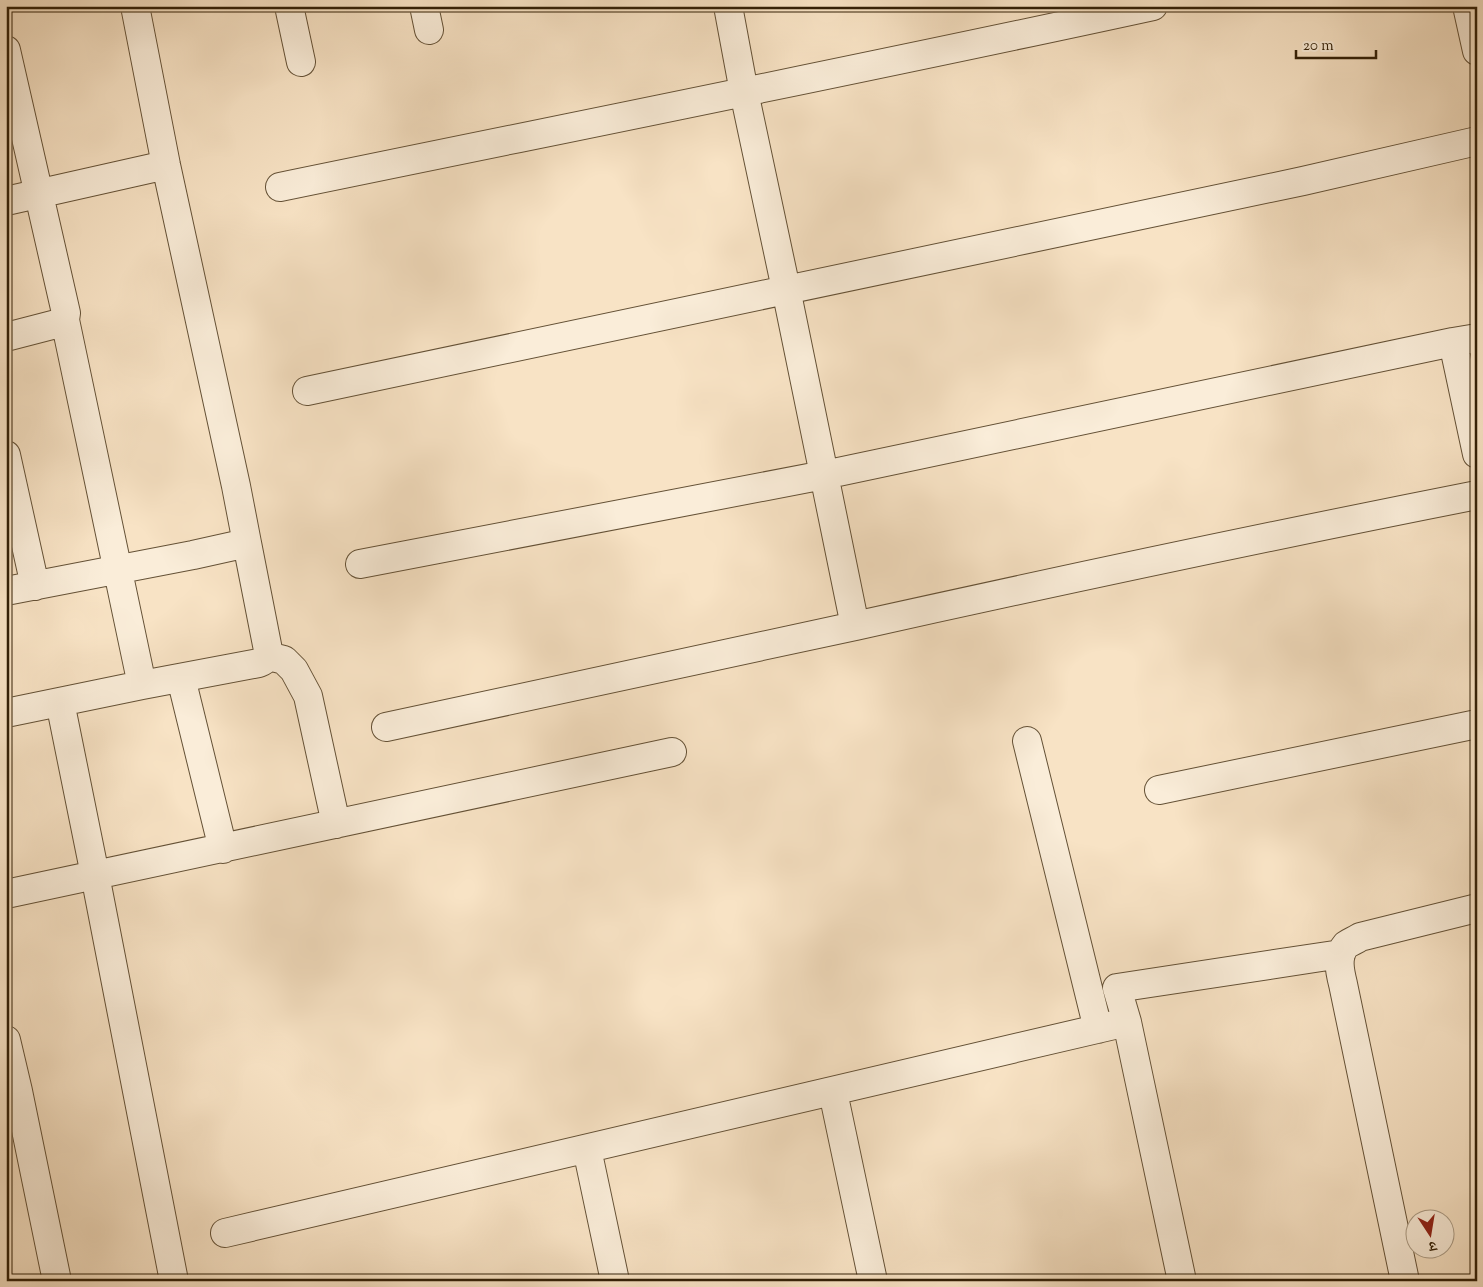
<svg xmlns="http://www.w3.org/2000/svg" width="1483" height="1287" viewBox="0 0 1483 1287" font-family="'Sorts Mill Goudy','Noto Serif Devanagari',serif">
  <rect width="100%" height="100%" fill="#f8e3c5"/>
  <filter id="stains"><feTurbulence type="fractalNoise" baseFrequency=".004" numOctaves="4"/><feColorMatrix values="0 0 0 0 .2 0 0 0 0 .09 0 0 0 0 .02 0 0 0 .5 -.17"/></filter>
  <radialGradient id="worn" r=".72"><stop offset=".6" stop-color="#630" stop-opacity="0"/><stop offset="1" stop-color="#630" stop-opacity=".3"/></radialGradient>
  <g fill="none" stroke-linecap="round" stroke-linejoin="round">
    <g stroke="#645136" stroke-width="30">
      <path id="minor" d="M289,6L301,62
        M424,6L429,30
        M728,6L744,92L786,289L855,626C1062,580 1269,536 1477,495
        M1467,6L1477,51
        M6,50L66,313L65,320L60,323L6,337
        M280,187C571,127 863,69 1153,6
        M6,201L166,165
        M65,320L142,685
        M1453,342L1477,338
        M307,391L1303,181L1477,141
        M6,455L35,586
        M360,564L824,475L1453,342L1477,454
        M6,591L193,555L247,543L236,486L166,165L135,6
        M268,656L284,660L294,670L308,696L336,824
        M181,678L223,849
        M60,702L95,875L174,1281
        M6,713L142,685L259,663C266,660 268,658 268,650L247,543
        M386,727L855,626
        M1027,741L1098,1029
        M1159,790L1477,724
        M6,894L672,752
        M6,1040L18,1091L57,1281
        M833,1092L873,1281
        M587,1149L615,1281
        M225,1233L1127,1022
        M1182,1281L1127,1022L1117,988L1341,954
        M1405,1281L1343,984C1340,972 1336,956 1346,945C1350,942 1356,940 1360,937L1477,908"/>
    </g>
    <use href="#minor" stroke="#faedd9" stroke-width="28"/>
  </g>
  <rect width="1483" height="1287" fill="none" stroke="#f8e3c5" stroke-width="25"/>
  <rect x="8" y="8" width="1468" height="1272" fill="none" stroke="#332007" stroke-width="2.5"/>
  <rect x="12" y="12" width="1458" height="1262" fill="none" stroke="#332007"/>
  <g transform="translate(1430 1234) rotate(168)"><circle r="24" fill="#faedd9" stroke="#aa9b85"/>
  <path d="M0-4L9 19L0 12L-9 19Z" fill="#8f2418"/>
  <text y="-8" font-size="14" font-weight="bold" text-anchor="middle" fill="#332007">उ</text>
  </g>
  <path d="M1296 50v8h80v-8" fill="none" stroke="#332007" stroke-width="2.5"/>
  <text x="1303" y="50" font-size="15" fill="#332007" stroke="#faedd9" stroke-width="4" paint-order="stroke">20 m</text>
  <rect width="100%" height="100%" filter="url(#stains)"/>
  <rect width="100%" height="100%" fill="url(#worn)"/>
</svg>
